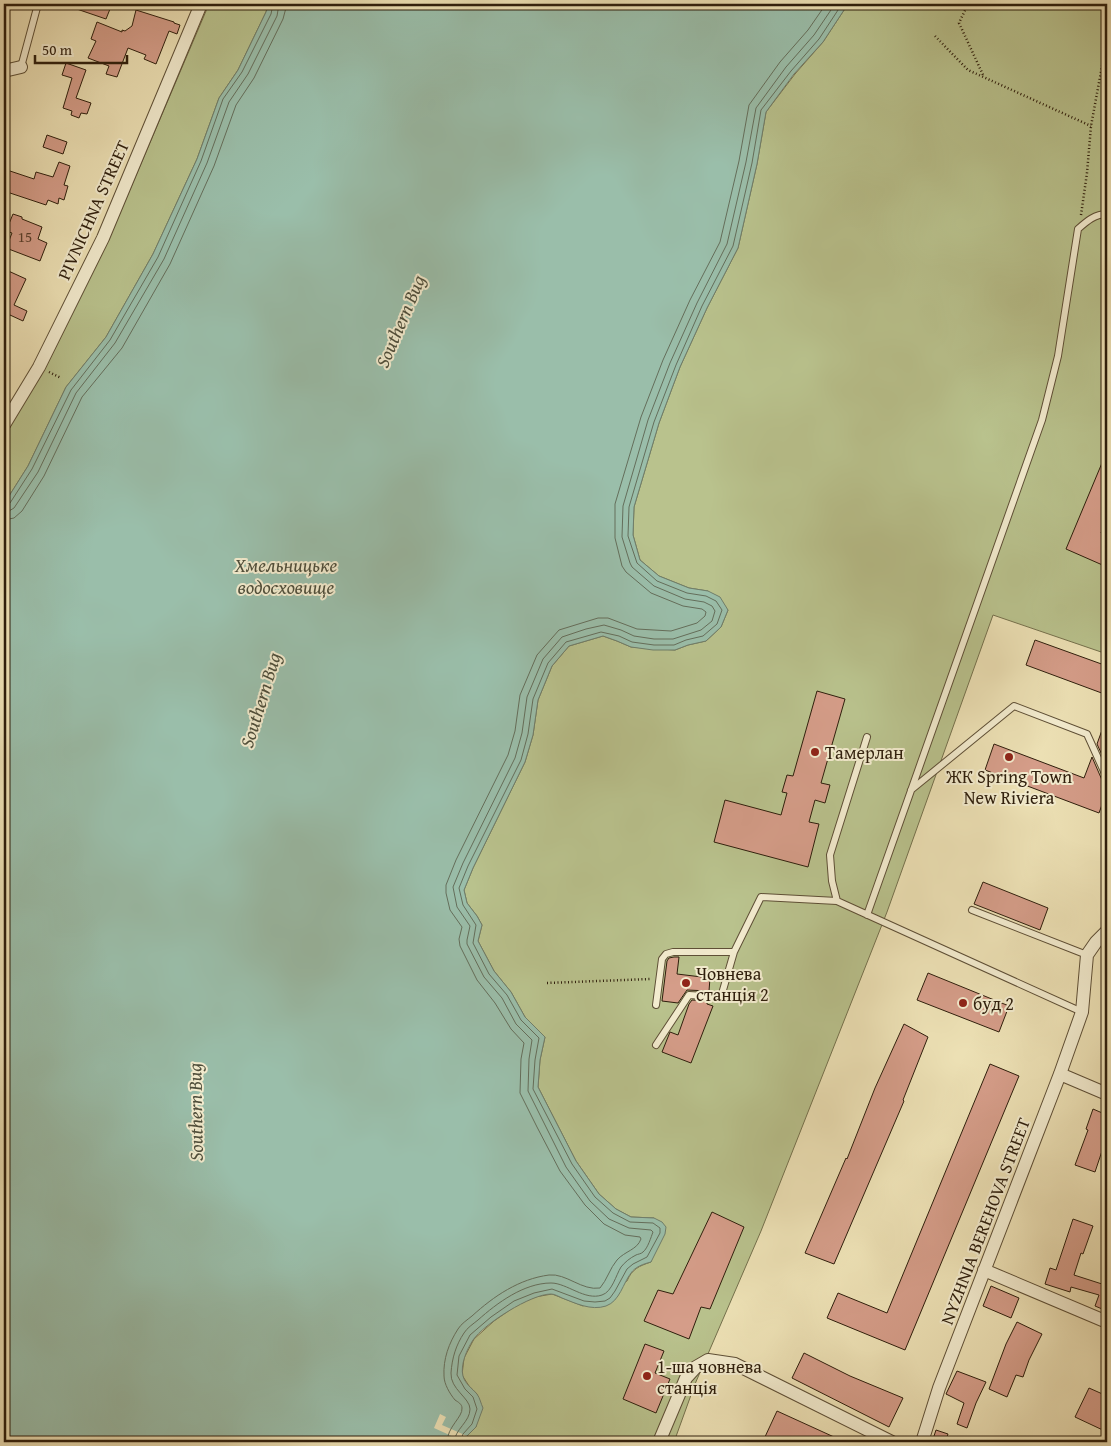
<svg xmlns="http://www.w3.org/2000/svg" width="1111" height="1446" viewBox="0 0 1111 1446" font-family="'Gentium Book Plus',serif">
  <rect width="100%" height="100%" fill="#ede1b5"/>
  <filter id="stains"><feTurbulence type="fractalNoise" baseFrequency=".004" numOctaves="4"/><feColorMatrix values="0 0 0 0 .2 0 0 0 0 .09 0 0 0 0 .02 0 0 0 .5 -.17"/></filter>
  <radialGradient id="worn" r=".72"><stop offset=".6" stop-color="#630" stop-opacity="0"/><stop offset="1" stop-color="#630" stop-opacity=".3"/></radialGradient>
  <path fill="#b9c28d" stroke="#74704c" d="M209,4H268L266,12L238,70L219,98L197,159L153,254L106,337L66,387L28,466L4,504V437L44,370L108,241Z
    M848,4H1107V654L993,615L887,912L761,1231L695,1384L674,1442H465L467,1436L476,1427L477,1394L469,1386L462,1375L464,1358L474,1339L494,1321L517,1305L535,1297L552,1294L583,1306L627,1281C632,1269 639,1266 651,1262L654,1218L631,1217L616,1209L599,1194L576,1161L538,1087L540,1060L545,1037L525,1017L511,992L494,971L478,941L482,925L477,916L467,903L464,890L473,868L525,762L533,735L538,700L552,666L569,646L603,636L617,641L631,647L675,650L688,645L706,641L721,627L728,610L708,591L689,588L659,576L640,560L633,535L634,507L659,423L680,367L707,308L738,248L757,164L766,112L795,74L823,42Z"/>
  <path fill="#9abeaa" stroke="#6f7e6b" d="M269,4H848L823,42L794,74L766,112L757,164L738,248L707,308L680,367L659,423L634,507L633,535L640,560L659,576L689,588L708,591L720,597L728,610L721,627L706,641L688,645L675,650H653L631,647L617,641L603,636L569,646L552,666L538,700L533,735L525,762L473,868L464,890L467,903L477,916L482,925L478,941L494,971L511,992L525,1017L545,1037L540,1060L538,1087L576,1161L599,1194L616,1209L631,1217L654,1218L662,1222L666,1227L665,1234L651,1262C643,1264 635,1267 631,1273C623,1283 620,1301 606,1306C591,1311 575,1303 562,1298C558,1296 554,1294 551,1294C531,1294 484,1324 473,1340C467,1349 460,1365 463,1376C465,1384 472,1388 477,1394C480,1398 481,1404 483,1408L476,1427L467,1436L465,1442H4V504L28,466L66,387L106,337L153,254L197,159L219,98L238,70L266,12Z"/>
  <path fill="#ede1b5" d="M440,1414L446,1417L442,1425L467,1436L465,1442L434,1428Z"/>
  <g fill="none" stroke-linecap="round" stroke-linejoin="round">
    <path stroke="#646e5b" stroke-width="1" d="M4,506L10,503L32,469L71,390L110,340L158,257L201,161L223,99L242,72L271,14L273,4
      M4,512L9,511L14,508L38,472L76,393L115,343L164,259L207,163L229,102L248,74L277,16L279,4
      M4,520L14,518L22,511L44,476L82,397L122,348L170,264L214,166L236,105L254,78L283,19L287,4
      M447,1442C447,1427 463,1417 462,1408C462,1404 458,1402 455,1400C450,1394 444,1384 444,1376C443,1359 449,1343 458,1329C461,1324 467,1320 472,1316C494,1296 519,1279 549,1275C566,1273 582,1291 600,1288C607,1280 610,1268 617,1260C625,1251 637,1250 641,1239L640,1237L625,1235L604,1224L585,1205L560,1171L537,1127L520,1093L521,1059L524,1043L511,1029L495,1003L477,980L460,946L459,939L462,927L450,910L446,893V885L456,860L508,755L515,731L520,695L537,655L559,630L598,618H608L637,629L671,631L697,623L705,616L706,612L702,609L683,606L651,593L626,572L622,566L615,538V504L641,417L663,360L690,300L720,242L739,161L749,105L780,62L808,30L826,4
      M454,1442C455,1429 470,1422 470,1409C470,1398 450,1389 451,1373C452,1358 456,1345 464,1333C467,1328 473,1324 478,1320C497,1303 524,1283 551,1283C567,1283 585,1301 602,1295C612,1292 616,1275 621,1267C625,1262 630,1258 636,1255C638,1254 641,1254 643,1252C648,1248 651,1237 653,1232L651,1230L629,1228L609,1219L590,1201L566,1167L528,1091L529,1059L532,1040L516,1024L502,998L484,977L467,944V940L470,926L457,907L453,887L463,863L515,758L522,733L527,697L543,659L562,637L586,629L604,625L621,630L634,636L654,639H673L701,630L712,621L715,611L712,606L704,602L685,599L654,586L632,567L630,563L622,537L623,506L648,420L670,363L697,303L727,244L746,162L756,108L786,67L814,35L835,4
      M460,1442L463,1434L472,1424L477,1409L473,1397L465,1389L457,1375L459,1356L470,1335L491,1317L514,1301L534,1293L552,1289L584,1301L595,1302L605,1301L610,1298L615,1291L627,1269L633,1264L647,1257L660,1233V1228L653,1223L630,1222L613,1213L595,1197L572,1164L533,1089L535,1060L539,1038L521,1020L507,995L489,974L473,943L476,925L463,905L459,888L468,866L521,760L528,734L533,699L548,663L566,642L601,632L619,636L632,642L654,645H674L686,640L703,636L717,624L722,610L716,601L706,596L687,593L657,581L637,563L628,536L629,507L654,422L676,365L702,306L733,246L752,163L761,110L791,71L819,39L842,4"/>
  </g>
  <path fill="#d59d89" stroke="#2e1e0c" d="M65,4H112L106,19L65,5Z
    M136,10L174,22V23L180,25L177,34L169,31L156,64L144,59L146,55L128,48L117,77L106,74L109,66L88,58L96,41L91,39L97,22L122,32V30L125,31L132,26Z
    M66,63L86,70L76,98L91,103L87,114L81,113L79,118L71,115L72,111L63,108L72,78L62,75Z
    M47,135L67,142L63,154L43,147Z
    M59,162L70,166L64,185L68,186L64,200L59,198L58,204L48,200L46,205L4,191V169L34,179L36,172L53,177Z
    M13,214L22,217V219L42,227L38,239L47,243L40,261L6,248L12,233L6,231Z
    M4,269L26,279L14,305L27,311L23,321L10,315L4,330Z
    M1107,451V517L1101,533L1107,536V567L1066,549Z
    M1035,640L1107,666V695L1026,665Z
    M817,691L845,699L821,783L830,785L825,803L815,800L809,822L819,824L808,867L714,842L725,800L781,815L787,793L782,792L787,775L793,776Z
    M1106,719H1107V766L1097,744Z
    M994,744L1084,778L1092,757L1102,780L1107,783V791L1099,813L985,770Z
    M983,882L1048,908L1040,930L974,904Z
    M674,957H679L677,974L710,978L709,991L687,990L678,1003L662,1001L667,961L669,958Z
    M928,973L1009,1006L999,1032L917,1000Z
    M692,1000L707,1001V1004L713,1006L691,1063L662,1052L670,1032L678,1035L689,1004Z
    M904,1024L928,1037L903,1100L904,1101L834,1264L805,1253L846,1158L847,1159L875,1088Z
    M990,1064L1019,1076L905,1350L827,1318L838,1293L887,1313Z
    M1093,1109L1107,1115V1136L1095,1172L1075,1165L1088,1130L1086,1129Z
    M712,1212L744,1227L710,1309L701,1307L689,1339L644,1321L658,1290L673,1294Z
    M1073,1219L1093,1226L1083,1254L1081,1253L1074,1275L1102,1284L1106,1274L1107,1275V1311L1095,1306L1099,1295L1071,1287L1070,1292L1045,1284L1050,1268L1056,1270Z
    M991,1286L1019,1298L1011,1318L983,1306Z
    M1017,1322L1042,1334L1029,1360L1023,1377L1016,1375L1007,1397L989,1389L1006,1344Z
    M645,1344L664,1351L655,1373L670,1379L656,1413L623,1399Z
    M804,1353L850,1376L903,1398L889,1427L792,1378Z
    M957,1371L986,1382L976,1403L967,1428L957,1424L964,1403L946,1394Z
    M1089,1388L1107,1396V1432L1075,1417Z
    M777,1411L845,1442H771L764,1439Z
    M936,1430L948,1434L945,1442H932Z"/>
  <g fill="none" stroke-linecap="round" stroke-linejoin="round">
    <g stroke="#5e4f36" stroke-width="8">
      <path id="lane" d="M21,67L38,4
        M911,790L1014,706L1087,734L1107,778
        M837,901L832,881L830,855L867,737
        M972,910L1087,955
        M867,915L1042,420L1058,356L1078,229C1087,221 1095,214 1107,214
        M656,1005L662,959L666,954L673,952H734L761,897L837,901L1082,1012
        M656,1045L689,995L721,997L734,952"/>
    </g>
    <g stroke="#5e4f36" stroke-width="14">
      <path id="street" d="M4,71L21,67
        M4,425L39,367L103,238L201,4
        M1060,1074L1107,1094
        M984,1270L1107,1322
        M659,1442L686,1378L696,1367L708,1360L735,1364L892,1442
        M922,1442L939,1388L1060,1074L1082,1012L1087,955L1096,942L1107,931"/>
    </g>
    <path stroke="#2e1e0c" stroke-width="2.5" stroke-dasharray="1 2.5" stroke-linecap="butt" d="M968,4L959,23L984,77
      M935,36L968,70L1091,126
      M1081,215L1087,173L1091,126L1107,39
      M49,372L61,378
      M547,983L650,979"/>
    <use href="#lane" stroke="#f3eccf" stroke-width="6"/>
    <use href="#street" stroke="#f3eccf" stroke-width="12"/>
  </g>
  <g fill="#8f2418" stroke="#f3eccf" stroke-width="2">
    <circle cx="815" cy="752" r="5"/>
    <circle cx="1009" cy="757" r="5"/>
    <circle cx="686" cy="983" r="5"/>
    <circle cx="963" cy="1003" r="5"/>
    <circle cx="647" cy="1376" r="5"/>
  </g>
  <g text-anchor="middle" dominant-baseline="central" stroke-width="4" stroke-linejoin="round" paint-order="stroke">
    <g font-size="15" fill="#583e2b">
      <text x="25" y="236">15</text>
    </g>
    <g font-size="18" fill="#2e1e0c" stroke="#f3eccf">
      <text transform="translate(93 210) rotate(-66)">PIVNICHNA STREET</text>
      <text transform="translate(985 1221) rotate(-69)">NYZHNIA BEREHOVA STREET</text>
    </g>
    <g font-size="18" fill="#2e1e0c" stroke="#f3eccf" text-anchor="start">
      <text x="825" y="752">Тамерлан</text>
      <text x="1009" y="776" text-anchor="middle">ЖК Spring Town<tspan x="1009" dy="21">New Riviera</tspan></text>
      <text x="696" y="973">Човнева<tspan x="696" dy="21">станція 2</tspan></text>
      <text x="973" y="1003">буд 2</text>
      <text x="657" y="1366">1-ша човнева<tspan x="657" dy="21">станція</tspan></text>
    </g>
    <g font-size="19" font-style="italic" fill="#4e4e3b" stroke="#f3eccf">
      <text transform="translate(400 321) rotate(-67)">Southern Bug</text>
      <text x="286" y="565">Хмельницьке<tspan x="286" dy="22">водосховище</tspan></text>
      <text transform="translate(260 700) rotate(-73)">Southern Bug</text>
      <text transform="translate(195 1112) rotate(-91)">Southern Bug</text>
    </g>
  </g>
  <rect width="1111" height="1446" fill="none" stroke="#ede1b5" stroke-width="20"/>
  <rect x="5" y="5" width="1101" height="1436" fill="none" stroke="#2e1e0c" stroke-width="2.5"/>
  <rect x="10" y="10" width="1091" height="1426" fill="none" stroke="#2e1e0c"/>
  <path d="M35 55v8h92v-8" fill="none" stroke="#2e1e0c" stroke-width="2.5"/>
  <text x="42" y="55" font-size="15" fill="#2e1e0c" stroke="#f3eccf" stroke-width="4" paint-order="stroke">50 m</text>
  <rect width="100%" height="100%" filter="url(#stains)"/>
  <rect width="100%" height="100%" fill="url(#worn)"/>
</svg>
